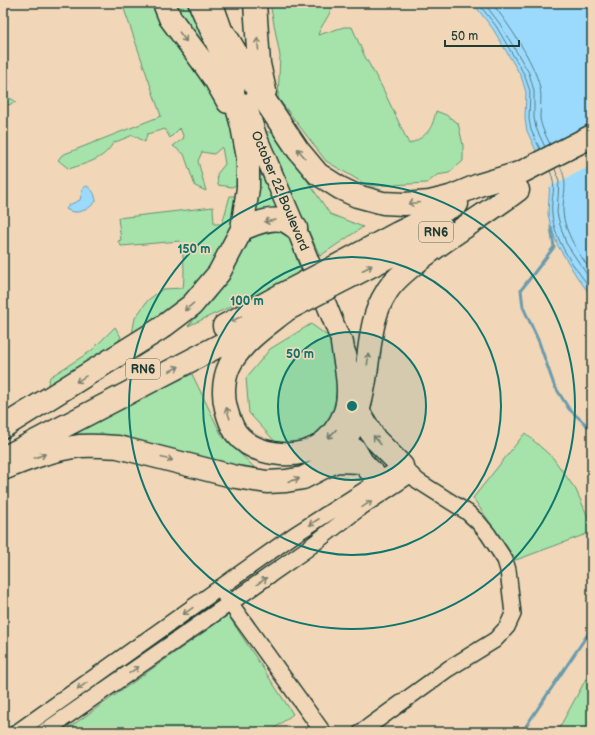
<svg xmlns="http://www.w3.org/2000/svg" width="595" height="735" viewBox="0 0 595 735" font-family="'Balsamiq Sans',sans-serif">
  <rect width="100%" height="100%" fill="#f1d7b8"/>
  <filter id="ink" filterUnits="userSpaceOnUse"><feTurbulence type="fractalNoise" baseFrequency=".025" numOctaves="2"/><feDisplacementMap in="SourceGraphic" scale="8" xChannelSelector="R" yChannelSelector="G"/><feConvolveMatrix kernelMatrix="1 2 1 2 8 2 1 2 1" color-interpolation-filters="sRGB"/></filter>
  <g filter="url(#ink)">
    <path fill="#a5e3ab" stroke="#629070" d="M122,3H193L231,123L240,183L232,187L218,185L217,174L225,164L222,147L214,154L202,152L198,161L206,191L195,186L184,154L173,146L184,138L180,128L170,138L165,129L147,134L145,142L133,135L113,143C104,160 86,163 69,169L58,160L62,155L161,116Z
      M270,3H332C332,15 321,24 318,35L344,27H352L364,55L382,87L409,144C427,136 432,130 436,111L446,115L458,123L463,145V161L449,173L437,175L427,183L374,186L365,184L326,161L278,98L280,56Z
      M3,68L9,82L8,85L3,89Z
      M6,98L12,99L16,102L3,107V99Z
      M263,132H274L330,214L363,227L320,256Z
      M257,166L282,218L302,274L188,326L214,298L233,268Z
      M230,196H238V211L219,259L190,300L132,334L135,318L148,300L163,289L183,288C185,272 184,256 180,241L121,246L118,241L121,240L118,218L213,207L214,224H222Z
      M311,324L329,337L341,370L343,397L329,423L315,439L280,447L249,413L246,378L270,349Z
      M115,327L121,337L112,351L47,387L50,377L91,351Z
      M192,374L222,436L255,468L250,475L70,445L71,431Z
      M525,433L553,458L576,490L592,526V532L516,560L473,498Z
      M228,615L293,714L270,732H63Z
      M592,668V732H557Z"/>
    <path fill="#9cdafd" stroke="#6a9bad" d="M473,3H592V297L577,277L558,246L551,227L548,214L550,181L527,131L525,119L526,92L521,76L493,29Z
      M87,186C93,190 95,194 96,201C89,210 76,216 66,209L69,205L80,200L83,188Z"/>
    <path fill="#f1d7b8" d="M592,126V165L548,188V182L536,155Z"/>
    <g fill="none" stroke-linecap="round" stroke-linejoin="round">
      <path stroke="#517c84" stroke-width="1" d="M478,3L496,26L524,74L530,91L529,119L531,130L540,149
        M484,3L500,24L529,73L534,91V118L536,128L545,147
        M492,3C509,25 534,61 540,88C542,98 540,108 540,118C541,127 546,136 550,144
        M560,166C569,185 563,192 563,211C564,232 580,256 592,272
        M555,169L559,181L557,213L560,225L566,243L592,282
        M550,171C558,188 550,197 552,214C555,243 575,268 592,290"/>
      <path stroke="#6a9bad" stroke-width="3" d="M551,227L554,247L521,290L523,307L539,342L554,385L569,409L592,430
        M522,732L592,628"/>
      <g stroke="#1f3d34" stroke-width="18">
        <path id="minor" d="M225,596L323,732
          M17,732L294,535L402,466L418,481L467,512L478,522L488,534L505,560L508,570L513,614L507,627L495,640L448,669L361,732
          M44,732L230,603L307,549L360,508L410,475"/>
      </g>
      <g stroke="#1f3d34" stroke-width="22">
        <path id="major" d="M198,3L235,88
          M213,3L230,51
          M246,103L257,137L296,228L347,356"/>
      </g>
      <g stroke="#1f3d34" stroke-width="25">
        <path id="highway" d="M164,3L170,18L202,61L216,81L228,102
          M255,3L259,64L265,91
          M226,36L262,96L298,150L318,174L340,188L357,196L383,203L404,204L430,202L450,197L479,185L519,173
          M506,180L592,136
          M242,229C255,224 272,216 285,221C289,223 293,226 296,228
          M327,271L398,233L457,204
          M332,286L443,229
          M285,311C266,326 245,340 232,361C224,374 222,393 226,408C228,416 231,425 236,433C253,455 293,460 317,447C329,440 340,426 345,412C352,390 345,365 342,343
          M224,326L283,294
          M358,411L375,439L402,466
          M3,427L160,329L192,305L219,273L242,229L248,188V158L242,126L228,74
          M355,450L362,462L379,480
          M7,456L255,327
          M326,465C356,436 363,400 368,359C371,336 373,313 386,293C393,280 407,270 418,261C450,235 485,215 518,190
          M3,469C28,459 54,449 80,446C93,445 105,446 118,447L236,477L267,482L286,481L303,478L336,461L362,462"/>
      </g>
      <use href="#minor" stroke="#f1d7b8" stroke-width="15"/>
      <use href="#major" stroke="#f1d7b8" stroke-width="19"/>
      <use href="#highway" stroke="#f1d7b8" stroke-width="22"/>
      <g stroke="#1f3d34" stroke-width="25" stroke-linecap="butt">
        <path id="highway-bridge" d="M283,294L327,271
          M288,309L332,286"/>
      </g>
      <use href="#highway-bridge" stroke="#f1d7b8" stroke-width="22"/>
    </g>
    <defs><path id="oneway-shaft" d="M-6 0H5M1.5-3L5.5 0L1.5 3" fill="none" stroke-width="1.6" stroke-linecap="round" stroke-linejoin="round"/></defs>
    <g stroke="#7d826f">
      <use href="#oneway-shaft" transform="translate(183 37) rotate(53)"/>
      <use href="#oneway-shaft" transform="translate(258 44) rotate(-95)"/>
      <use href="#oneway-shaft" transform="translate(301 153) rotate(-129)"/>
      <use href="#oneway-shaft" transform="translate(414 203) rotate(175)"/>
      <use href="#oneway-shaft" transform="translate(270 221) rotate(170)"/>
      <use href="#oneway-shaft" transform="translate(367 268) rotate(-27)"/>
      <use href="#oneway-shaft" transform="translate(189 307) rotate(140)"/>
      <use href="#oneway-shaft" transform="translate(236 319) rotate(152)"/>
      <use href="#oneway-shaft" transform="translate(368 359) rotate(-83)"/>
      <use href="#oneway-shaft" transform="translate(174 369) rotate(-27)"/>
      <use href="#oneway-shaft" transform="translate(81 379) rotate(148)"/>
      <use href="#oneway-shaft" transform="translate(228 413) rotate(-107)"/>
      <use href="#oneway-shaft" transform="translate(332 434) rotate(133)"/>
      <use href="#oneway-shaft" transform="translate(377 440) rotate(-130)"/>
      <use href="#oneway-shaft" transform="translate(40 456) rotate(-20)"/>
      <use href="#oneway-shaft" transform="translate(167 459) rotate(14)"/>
      <use href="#oneway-shaft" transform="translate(294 480) rotate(-13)"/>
      <use href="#oneway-shaft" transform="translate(367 504) rotate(-34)"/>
      <use href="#oneway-shaft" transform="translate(314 522) rotate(147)"/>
      <use href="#oneway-shaft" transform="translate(262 581) rotate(-35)"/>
      <use href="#oneway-shaft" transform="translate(188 611) rotate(145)"/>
      <use href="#oneway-shaft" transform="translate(134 670) rotate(-35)"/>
      <use href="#oneway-shaft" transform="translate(82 686) rotate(145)"/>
    </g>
  </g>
  <circle cx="352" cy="406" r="74" fill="#0f766e" fill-opacity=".12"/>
  <g fill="none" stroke="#0f766e" stroke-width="2">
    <circle cx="352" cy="406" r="74"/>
    <circle cx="352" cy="406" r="149"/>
    <circle cx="352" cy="406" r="223"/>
  </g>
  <g text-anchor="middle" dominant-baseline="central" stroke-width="3.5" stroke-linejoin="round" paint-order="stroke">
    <g fill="#f1d7b8" stroke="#5e6b5c" stroke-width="1">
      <rect x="419" y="222" width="34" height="20" rx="3"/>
      <rect x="126" y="359" width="34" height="20" rx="3"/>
    </g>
    <g font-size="12" font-weight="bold" fill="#1f3d34">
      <text x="436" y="232">RN6</text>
      <text x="143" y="369">RN6</text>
    </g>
    <g font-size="13" fill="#1f3d34" stroke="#f1d7b8">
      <text transform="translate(280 191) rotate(67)">October 22 Boulevard</text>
    </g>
  </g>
  <circle cx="352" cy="406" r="6" fill="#0f766e" stroke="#f1d7b8" stroke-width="2"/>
  <g font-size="12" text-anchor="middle" font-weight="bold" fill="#0f766e" stroke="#f1d7b8" stroke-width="3.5" stroke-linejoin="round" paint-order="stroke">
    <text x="194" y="253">150 m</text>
    <text x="247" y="305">100 m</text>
    <text x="300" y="358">50 m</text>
  </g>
  <rect width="595" height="735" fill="none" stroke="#f1d7b8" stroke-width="16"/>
  <rect x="8" y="8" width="579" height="719" fill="none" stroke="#1f3d34" stroke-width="1.5" filter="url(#ink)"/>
  <path d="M445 40v6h74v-6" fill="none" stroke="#1f3d34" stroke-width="2"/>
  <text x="451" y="40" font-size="12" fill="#1f3d34" stroke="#f1d7b8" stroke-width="3" paint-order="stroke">50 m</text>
</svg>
